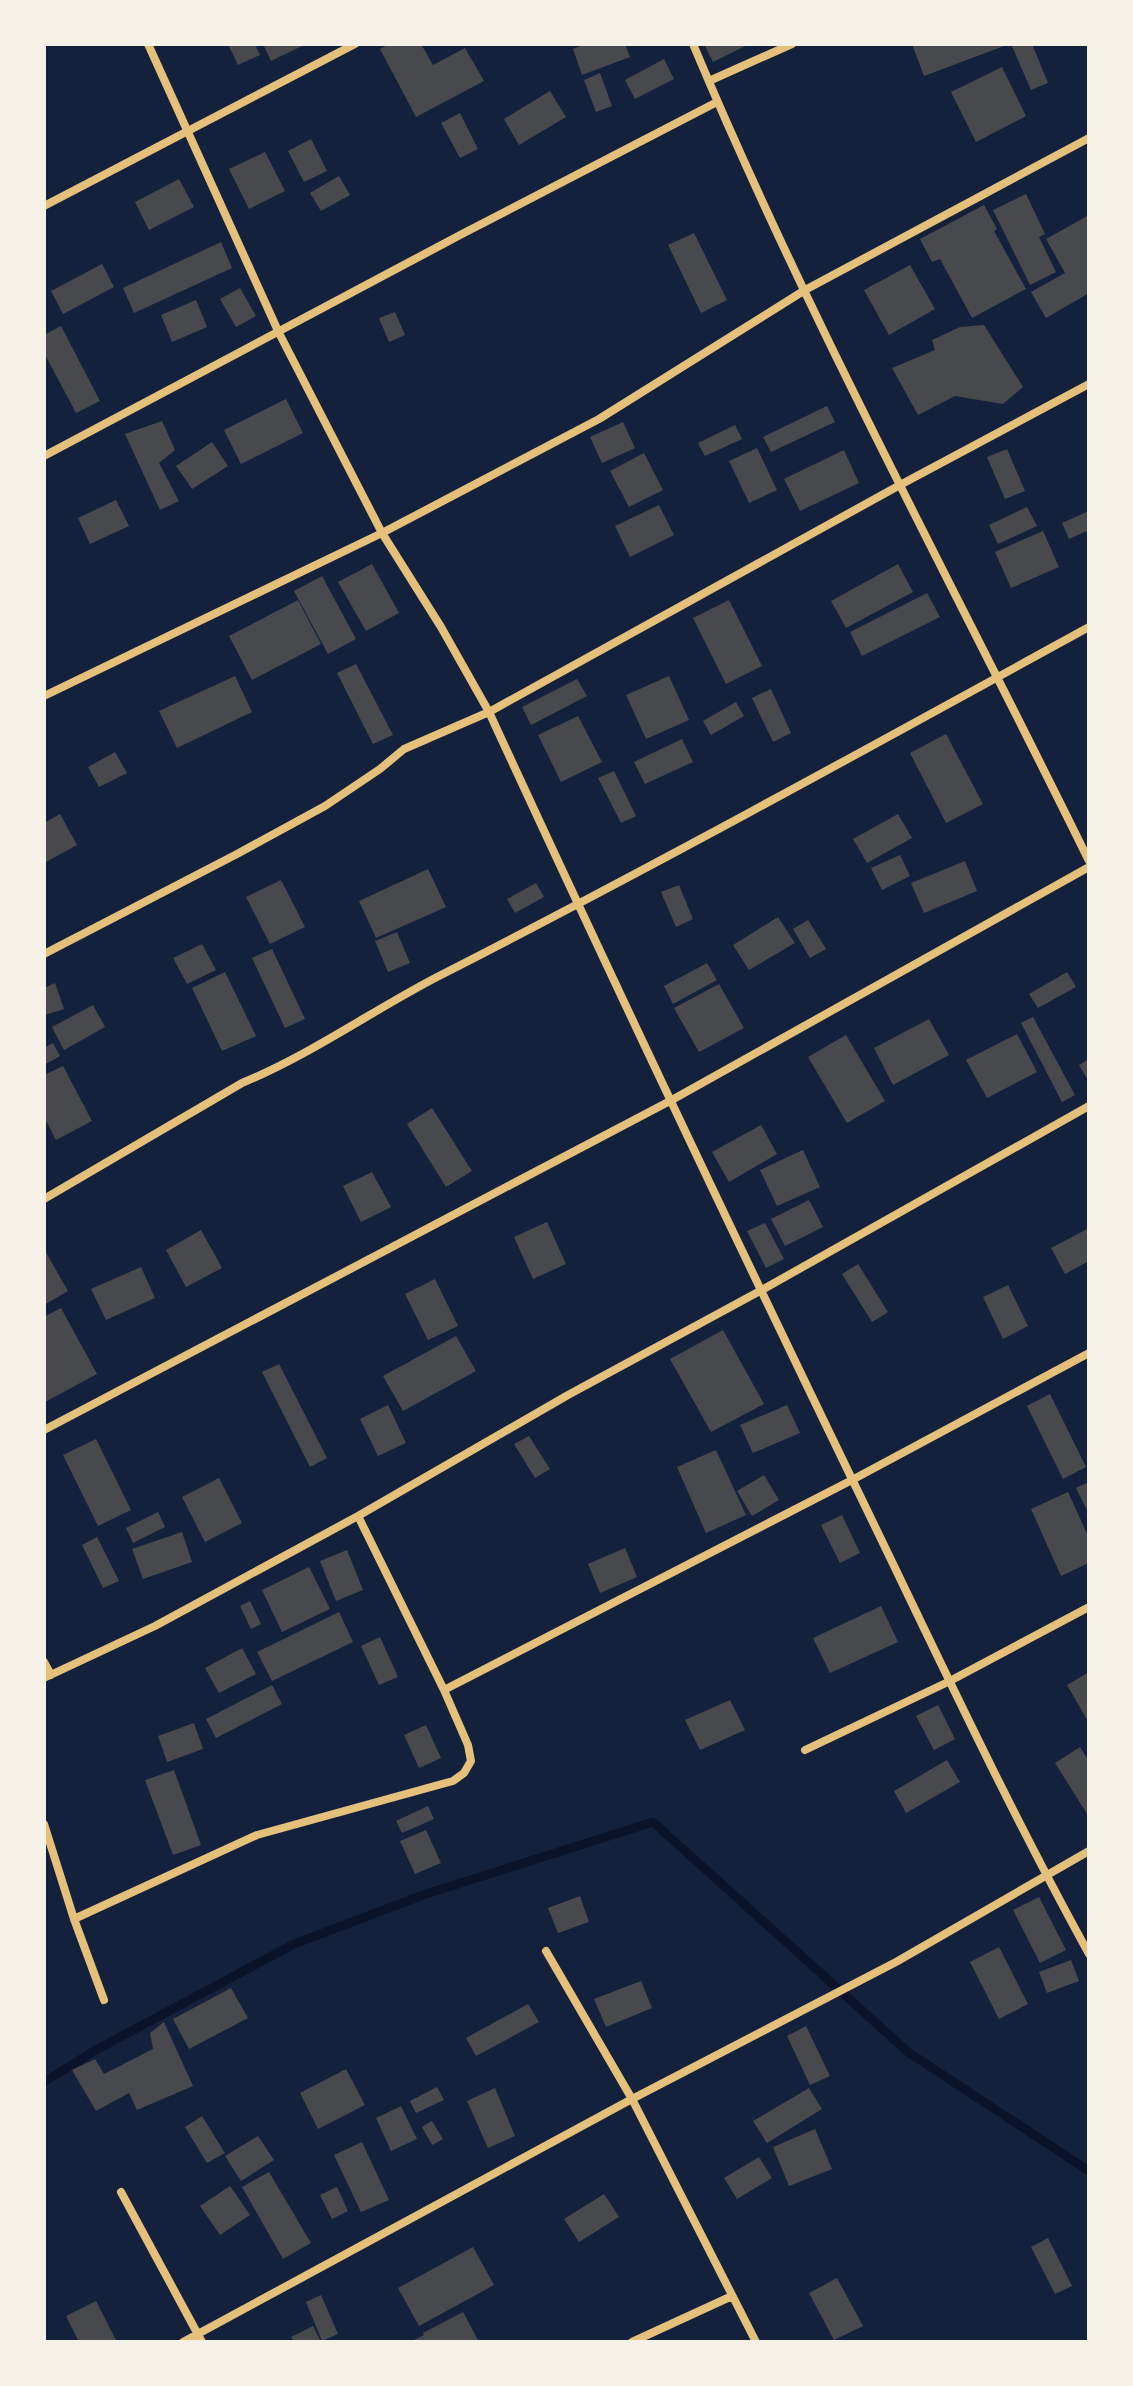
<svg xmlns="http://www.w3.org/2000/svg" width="1133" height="2386" viewBox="0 0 1133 2386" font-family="'Fira Sans',sans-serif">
  <rect width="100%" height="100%" fill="#14213d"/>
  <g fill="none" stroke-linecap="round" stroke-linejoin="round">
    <path stroke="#0b132b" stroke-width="9" d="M44,2082L94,2051L294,1944L426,1894L653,1822L908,2052L1089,2171"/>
  </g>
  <path fill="#48494c" d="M228,44H255L260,55L238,65Z
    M263,44H306L271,61Z
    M389,44H421L433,65L465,48L484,81L416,117L380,49Z
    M586,44H625L630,57L582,75L573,49Z
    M704,44H749L713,62Z
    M912,44H1003L1004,46L924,76Z
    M1011,44H1032L1048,83L1031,90Z
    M664,59L674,79L635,99L625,80Z
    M1002,67L1026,116L976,142L951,92Z
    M600,73L612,106L596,112L584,80Z
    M550,91L566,117L519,145L504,119Z
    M460,113L478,149L460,158L441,123Z
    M311,139L327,171L304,182L288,151Z
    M265,152L285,191L249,209L229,169Z
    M339,176L350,195L321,211L310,193Z
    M179,179L194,207L149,230L135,202Z
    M1026,194L1045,234L1039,237L1056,272L1030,285L993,210Z
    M984,205L997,229L994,231L1026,289L972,318L940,259L932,262L920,239Z
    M1089,215V293L1046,318L1031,292L1065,273L1046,239Z
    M694,233L727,300L701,313L668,245Z
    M221,242L232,268L134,313L123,288Z
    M102,264L114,287L63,314L51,291Z
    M910,265L935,309L889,335L864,290Z
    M240,288L256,316L236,327L220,299Z
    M196,300L207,327L172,342L161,315Z
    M395,312L405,335L389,342L379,318Z
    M984,325L1023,387L1003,404L955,396L918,415L892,368L935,350L932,340L960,327Z
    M61,326L100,401L76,413L44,353V335Z
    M286,399L303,433L241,464L224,430Z
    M827,406L835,422L771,452L763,437Z
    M162,421L175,450L159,463L179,501L160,510L125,434Z
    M623,422L635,448L602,463L590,437Z
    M735,425L742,439L705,456L698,443Z
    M212,442L228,466L192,489L176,466Z
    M757,448L777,490L749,503L729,461Z
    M1007,449L1025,491L1005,499L987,457Z
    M844,450L859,483L800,511L784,479Z
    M644,453L663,490L629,507L610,471Z
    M116,500L129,526L90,544L78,518Z
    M659,505L674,535L630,557L615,526Z
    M1027,507L1037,526L998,544L989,525Z
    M1089,511V530L1069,539L1062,523Z
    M1043,531L1059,567L1011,588L995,552Z
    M372,564L399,613L366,631L338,582Z
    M898,564L913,592L846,628L831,601Z
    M322,576L356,639L328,654L294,591Z
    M927,593L940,617L862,656L850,632Z
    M298,600L321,644L252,680L229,636Z
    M729,600L762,666L726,684L693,618Z
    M356,664L393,735L373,744L337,673Z
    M235,676L252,712L177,748L159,711Z
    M669,676L689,720L646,739L626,695Z
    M577,679L587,696L531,725L522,707Z
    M771,689L791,733L773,742L752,698Z
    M736,702L744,716L711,735L703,721Z
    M578,716L602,762L561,782L538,735Z
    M946,734L983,804L946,823L910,753Z
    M682,739L693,762L645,784L634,762Z
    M115,752L127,773L99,787L88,767Z
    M614,771L636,816L621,823L598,778Z
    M60,814L77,845L44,863V823Z
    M898,814L912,838L867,863L853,839Z
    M900,855L910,876L882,890L871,868Z
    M965,861L977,891L924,913L911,883Z
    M428,869L446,907L376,938L359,901Z
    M281,880L305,927L270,944L246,897Z
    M536,883L544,897L515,913L507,899Z
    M679,885L693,919L676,927L661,892Z
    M778,917L795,943L749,970L733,945Z
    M808,920L826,949L810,958L793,929Z
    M397,932L410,963L388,972L375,941Z
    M202,944L216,970L187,984L173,958Z
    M272,949L305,1019L285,1028L252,958Z
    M707,963L717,980L673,1004L664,986Z
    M225,972L256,1036L222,1051L192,988Z
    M1067,972L1076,987L1038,1008L1029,994Z
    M55,983L64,1009L45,1015L44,988Z
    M719,984L744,1028L699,1052L674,1008Z
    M93,1005L105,1027L64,1050L52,1027Z
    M1033,1017L1075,1095L1062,1102L1021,1023Z
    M929,1019L949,1055L893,1085L874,1048Z
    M1017,1034L1037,1072L987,1098L966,1060Z
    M846,1035L885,1101L847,1123L808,1057Z
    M53,1043L60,1056L44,1065V1048Z
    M1089,1059V1082L1079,1065Z
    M63,1066L92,1121L56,1140L44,1117V1075Z
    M432,1108L472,1171L446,1187L407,1124Z
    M761,1125L777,1154L729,1182L712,1152Z
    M803,1150L820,1187L777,1206L760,1170Z
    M372,1172L391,1207L361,1222L343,1186Z
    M809,1200L823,1227L785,1246L771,1219Z
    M547,1222L566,1264L533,1279L514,1237Z
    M765,1223L784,1259L766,1268L747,1231Z
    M1089,1228V1261L1065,1274L1051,1248Z
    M201,1230L222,1268L186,1287L166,1250Z
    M44,1249L68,1291L44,1305Z
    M858,1264L888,1312L872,1322L842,1274Z
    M141,1267L155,1298L106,1320L91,1289Z
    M435,1279L458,1326L428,1340L405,1294Z
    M1008,1285L1028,1326L1003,1339L983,1297Z
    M61,1308L97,1374L45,1402L44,1317Z
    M723,1330L764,1404L711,1432L670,1359Z
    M456,1336L476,1371L403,1411L383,1376Z
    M279,1364L327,1458L310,1467L262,1372Z
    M1050,1394L1086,1467L1063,1479L1027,1406Z
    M388,1405L406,1443L378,1456L360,1419Z
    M787,1405L800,1433L753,1453L740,1425Z
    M529,1436L550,1469L535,1478L514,1444Z
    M96,1439L131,1510L98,1526L63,1455Z
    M716,1450L746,1515L706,1533L677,1467Z
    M764,1475L779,1500L752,1516L737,1491Z
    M219,1478L242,1523L205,1542L182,1497Z
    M1089,1482V1514L1076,1488Z
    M1068,1492L1089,1538V1563L1061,1576L1031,1509Z
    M158,1512L165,1527L133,1543L126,1528Z
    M842,1515L860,1553L840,1563L821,1525Z
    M182,1532L192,1562L143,1579L132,1549Z
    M97,1537L119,1581L103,1588L82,1545Z
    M625,1548L637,1577L600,1593L588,1564Z
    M347,1550L363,1590L336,1601L320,1561Z
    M309,1567L330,1609L282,1632L262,1590Z
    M250,1601L261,1624L251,1629L240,1606Z
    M881,1606L898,1642L830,1673L813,1638Z
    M339,1612L353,1642L272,1681L257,1652Z
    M380,1637L398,1677L379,1685L361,1646Z
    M242,1648L256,1674L219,1693L205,1668Z
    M1089,1672V1723L1067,1685Z
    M272,1685L282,1704L216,1738L206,1719Z
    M730,1700L745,1730L700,1750L685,1720Z
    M938,1705L955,1739L934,1750L916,1716Z
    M194,1723L203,1749L167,1762L158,1736Z
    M426,1725L441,1758L419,1768L404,1735Z
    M1080,1747L1089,1761V1817L1055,1763Z
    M947,1760L960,1782L906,1813L894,1791Z
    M174,1770L201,1845L173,1855L145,1780Z
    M428,1806L434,1819L402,1833L396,1821Z
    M426,1830L441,1863L415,1874L400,1841Z
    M580,1896L589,1922L558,1933L548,1908Z
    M1039,1897L1066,1950L1040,1963L1013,1910Z
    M999,1947L1028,2004L999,2019L970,1962Z
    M1071,1960L1079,1981L1047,1993L1039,1972Z
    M641,1981L652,2008L606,2027L594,1999Z
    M231,1988L248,2018L189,2049L173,2019Z
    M528,2004L539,2022L476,2056L466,2038Z
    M164,2022L193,2086L137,2110L129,2093L96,2111L72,2070L95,2059L104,2074L153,2049L150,2033Z
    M806,2026L830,2076L810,2085L787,2036Z
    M346,2069L365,2105L318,2129L300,2093Z
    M437,2087L444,2100L416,2113L410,2101Z
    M495,2088L515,2136L488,2148L467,2101Z
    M809,2088L822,2109L767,2143L753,2121Z
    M401,2106L417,2139L391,2151L376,2118Z
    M202,2116L225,2153L207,2163L185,2127Z
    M432,2121L443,2139L432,2145L422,2127Z
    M815,2129L832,2169L789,2186L773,2147Z
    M258,2136L274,2160L241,2181L225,2156Z
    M362,2142L389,2200L361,2212L334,2155Z
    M759,2157L772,2178L737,2199L724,2178Z
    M269,2172L311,2243L283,2259L242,2187Z
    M230,2186L250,2215L220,2235L200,2206Z
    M337,2187L348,2211L332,2219L320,2195Z
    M604,2194L619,2217L579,2242L564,2219Z
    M1048,2238L1072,2286L1055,2294L1031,2247Z
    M473,2247L494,2285L419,2326L398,2288Z
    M837,2278L863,2326L834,2340L809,2293Z
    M321,2295L338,2334L322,2341L306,2302Z
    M96,2301L117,2342H79L66,2316Z
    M463,2312L479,2342H410L424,2335L423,2333Z
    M313,2326L321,2342H294L291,2337Z"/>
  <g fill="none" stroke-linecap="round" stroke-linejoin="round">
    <path stroke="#e5c07b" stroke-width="8" d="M148,44L279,333L382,533L441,627L489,712C607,968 728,1223 851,1477C929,1637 1003,1798 1089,1954
      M693,44C810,323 956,590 1089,861
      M709,81L792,44
      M44,206L355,44
      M44,456L462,234L717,102
      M44,696L382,533L599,419L805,290L1089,138
      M44,954L237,854L325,806L380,769L404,749L489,712L900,485L1089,384
      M44,1199L242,1083C312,1054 373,1010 439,976C658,864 874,745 1089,627
      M44,1430L670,1101L1089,867
      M44,1662L51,1675
      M44,1678L155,1626L358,1516L568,1395L760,1291L1089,1106
      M444,1690L852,1480L1089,1353
      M805,1750L948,1682L1089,1607
      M44,1824L74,1919L104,2000
      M74,1919L257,1835L453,1781L464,1773L471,1761L468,1745L444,1690L358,1516
      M546,1951L632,2099L756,2342
      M121,2192L202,2342
      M183,2342L632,2099L896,1962L1089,1851
      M632,2342L732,2296"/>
  </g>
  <rect width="1133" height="2386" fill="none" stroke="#f6f1e7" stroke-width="92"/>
</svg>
